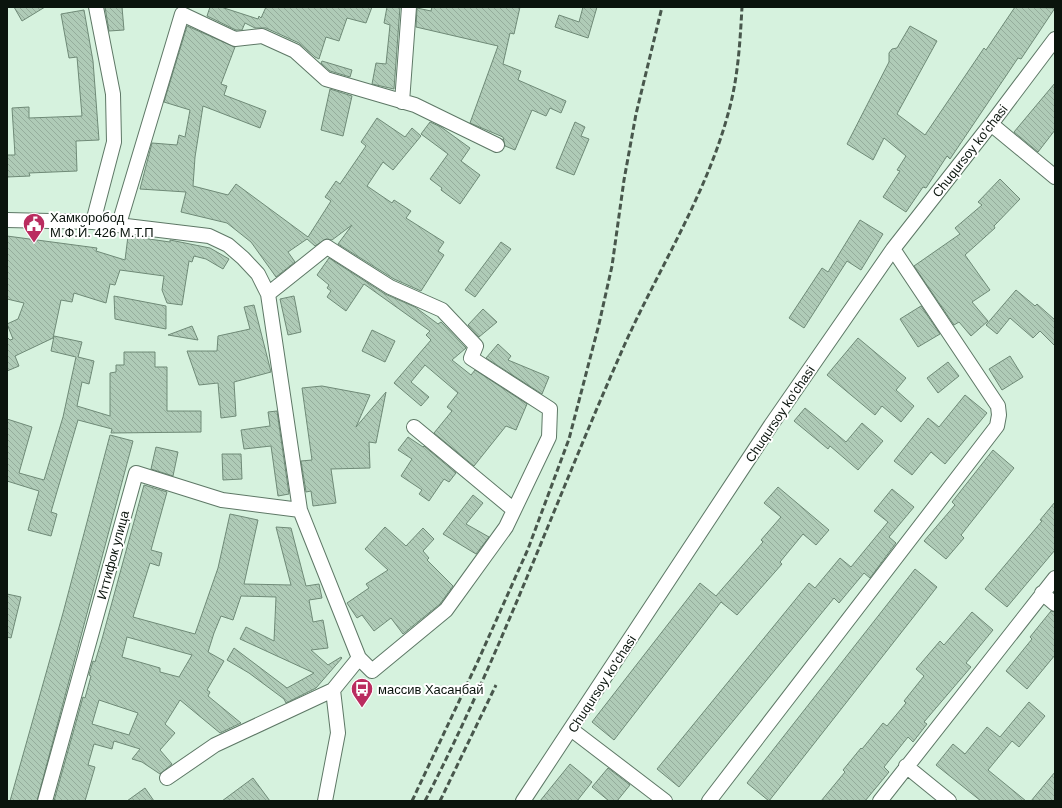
<svg xmlns="http://www.w3.org/2000/svg" width="1062" height="808" viewBox="0 0 1062 808" font-family="Arial,sans-serif">
  <defs>
    <pattern id="building-back-hatch" width="6" height="6" patternUnits="userSpaceOnUse"><rect width="6" height="6" fill="#afcbb7"/><path d="M-1 5l2 2M0 0l6 6M5-1l2 2" fill="none" stroke="#95ad9c"/></pattern>
  </defs>
  <rect width="100%" height="100%" fill="#d6f2de"/>
  <path fill="url(#building-back-hatch)" stroke="#6f8a77" fill-rule="evenodd" d="M14,7H45L22,21Z
    M105,7H122L124,30L109,31Z
    M210,7H221L258,19L259,16L261,18L266,7H372L366,23L347,18L339,41L326,37L319,59L315,57L299,43L266,28H255L245,23L242,30H236L207,16Z
    M387,7H400L394,89L372,84L376,63L386,64L390,25L384,23Z
    M432,7H520L514,34L510,33L503,64L521,71L518,80L566,101L561,113L550,108L546,116L532,110L515,150L505,146L503,137L470,123L498,46L416,27L417,8L431,11Z
    M583,7H597L588,38L555,27L559,15L579,22Z
    M1015,7L1055,8L1021,59L1018,58L950,159L947,156L926,188L923,187L906,212L883,197L900,171L897,170L906,156L884,138L873,160L847,144L889,62V53L892,49L897,48L910,26L937,41L897,114L925,135L984,48L986,50Z
    M84,10L93,61L99,140L76,141L77,171L29,173L30,176L7,177V155H15L12,108L29,107V118L82,116L77,57L69,58L61,14Z
    M187,26L235,47L221,84L227,86L224,95L266,111L260,128L203,106L195,157L193,186L228,195L236,184L308,237L331,201L325,197L336,181L340,184L366,146L361,142L377,118L405,137L412,128L421,136L393,170L383,162L367,186L392,203L394,200L411,211L406,218L444,242L438,251L444,255L421,291L394,279L338,244L352,225L332,240L326,239L315,246L307,239L288,252L295,262L276,277L251,242L227,223L181,212L186,192L140,189L152,143L177,145L179,135L185,137L190,110L164,102Z
    M322,61L352,70L350,77L330,71L321,63Z
    M1055,83V130L1038,152L1014,132Z
    M330,89L352,96L343,136L321,130Z
    M430,122L441,127L470,148L461,161L480,175L460,204L441,190L442,188L430,179L448,154L421,134Z
    M575,122L585,127L581,136L589,139L574,175L556,168Z
    M1000,179L1020,199L994,226L995,228L965,255L990,290L972,302L988,321L971,336L959,322L954,325L914,266L960,234L955,228L982,205L978,202Z
    M860,220L883,234L861,270L847,261L804,328L789,318L822,268L828,272Z
    M7,236L97,248L96,251L125,260L128,236L170,242V240L210,248L229,259L223,269L206,259L194,256L192,262L189,261L182,305L167,303L162,290L164,276L120,270L115,285L110,284L106,303L74,293L72,302L61,300L53,338L15,356L19,366L7,371V337L10,340L13,339L7,324L18,319L24,303L7,299Z
    M501,242L511,249L475,297L465,290Z
    M329,258L385,294L415,307L438,324L441,322L466,348L452,360L471,375L475,370L527,404L516,430L506,426L474,466L434,433L452,411L447,407L458,393L425,365L411,382L429,397L421,406L394,383L431,340L426,335L430,331L364,284L346,311L327,297L331,291L327,288L329,285L317,275Z
    M1016,290L1035,306L1037,304L1055,320V346L1040,331L1033,338L1010,318L997,334L986,325Z
    M114,296L166,306V329L115,319Z
    M294,296L301,332L288,335L280,299Z
    M254,305L271,372L234,382L236,416L221,418L218,383L199,385L187,351H217L218,336L250,329L244,307Z
    M921,306L940,334L918,347L900,319Z
    M483,309L497,322L479,337L468,325Z
    M192,326L198,340L168,335Z
    M372,330L395,341L385,362L362,351Z
    M54,336L82,342L78,357L94,361L89,384L82,382L77,406L110,416V373L116,372V365H124V352H155V367H167V411H201V432L111,433L112,429L78,420L51,512L57,514L51,536L28,530L39,491L7,481V419L32,427L19,473L44,480L63,417L76,357L51,351Z
    M858,338L906,378L896,390L914,406L901,422L882,406L875,415L827,375Z
    M498,344L511,356L508,360L549,377L542,394L486,358Z
    M1010,356L1023,377L1002,390L989,369Z
    M948,362L959,376L938,393L927,378Z
    M322,386L370,395L356,427L386,392L376,443L369,442L370,468L331,469L336,503L313,506L311,491L306,492L301,461L312,460L302,388Z
    M965,395L987,413L945,464L931,452L912,475L894,461L928,418L939,427Z
    M805,408L846,442L862,423L883,441L858,470L830,446L828,449L794,421Z
    M277,411L289,494L278,496L271,446L244,449L241,430L270,426L268,412Z
    M110,435L133,441L37,801H10L63,613Z
    M408,437L423,447L424,446L456,473L449,482L444,479L429,501L419,494L422,490L401,476L412,459L398,450Z
    M156,447L178,452L173,476L151,469Z
    M993,450L1014,468L961,535L964,538L946,559L924,541L955,505L952,502Z
    M222,454H241L242,479L223,480Z
    M144,485L167,492L151,550L162,553L159,566L150,563L133,617L195,634L218,568L230,514L258,520L244,584L291,585L276,527L291,528L306,586L319,584L322,598L309,600L313,622L323,620L328,648L311,650L328,665L341,657L342,658L316,688L286,703L284,699L249,673L227,660L234,648L287,688L314,673L240,639L246,627L274,641L276,597L241,596L233,620L221,616L214,633L208,652L224,661L207,690L210,692L208,696L241,723L220,733L180,700L165,724L175,733L160,750L172,764L160,774L142,762L132,759L140,749L114,741L112,749L94,744L88,765L95,767L85,801H54L83,697L85,698L91,676L89,675L93,661L95,662L102,639ZM127,637L192,655L179,677L160,672V668L122,657ZM99,700L138,713L129,735L92,724Z
    M778,487L829,530L816,545L803,534L780,562L782,564L737,615L721,602L614,740L592,722L700,583L716,596L763,542L761,540L781,517L764,503Z
    M892,489L914,507L889,537L896,543L870,578L864,573L839,603L834,598L679,787L657,769L809,583L815,588L840,558L851,567L888,522L874,511Z
    M473,495L483,503L466,524L489,537L476,554L443,534Z
    M1055,502V550L1007,607L985,589L1042,521L1040,520Z
    M385,527L406,546L423,528L434,539L423,551L429,558L427,560L453,586L440,604L403,634L391,618L374,631L362,615L357,618L347,603L369,588L366,584L388,570L365,549Z
    M915,569L937,587L769,801L747,783Z
    M7,594L21,597L11,638L7,637Z
    M1051,611L1055,612V655L1027,689L1006,671L1032,639L1030,637Z
    M972,612L993,630L966,663L971,667L924,722L927,724L913,742L908,737L884,767L889,772L865,801H821L845,772L843,770L861,748L862,749L883,723L887,726L906,703L904,701L924,676L916,669L940,641L944,645Z
    M1029,702L1045,716L1019,747L1012,741L988,770L1026,801H981L936,765L953,744L965,754L987,727L1000,737Z
    M570,764L592,782L577,801H540Z
    M608,768L630,785L617,801H609L592,787Z
    M1055,772V801H1031Z
    M253,778L270,801H222Z
    M145,788L154,801H127Z"/>
  <g fill="none" stroke-linecap="round" stroke-linejoin="round">
    <g stroke="#5e7866" stroke-width="16">
      <path id="minor" d="M402,102L409,7
        M991,124L1055,177
        M7,220L93,222L209,236L228,245L243,258L258,274L268,294L300,510L359,658L372,671L446,610L506,527L549,437L550,409L471,358L476,346L442,310L390,287L327,247L268,294
        M93,222L114,142L113,94L96,7
        M119,224L182,14L235,39L262,36L295,51L326,79L415,105L497,145
        M414,427L514,510
        M1042,593L1055,604
        M572,730L665,801
        M906,766L949,801
        M167,778L215,745L333,690
        M45,801L136,473L222,500L300,510
        M325,801L338,733L333,690L359,658
        M523,801L771,425L893,249L991,124L1055,39
        M709,801L997,426L999,415L998,406L893,249
        M880,801L1055,578"/>
    </g>
    <use href="#minor" stroke="#fff" stroke-width="14"/>
    <path stroke="#48574c" stroke-width="3" stroke-dasharray="6 3" stroke-linecap="butt" d="M412,801L478,661L528,549L569,439L599,324L612,266L624,180L636,114L662,7
      M425,801C501,654 557,497 624,346C658,270 706,195 728,114C738,79 740,43 742,7
      M440,801L496,685"/>
  </g>
  <defs>
    <g id="civic-pin" transform="scale(1.15)"><path d="M0 17L-7.5 6A9.5 9.5 0 1 1 7.5 6Z" fill="#ba2c5f" stroke="#fff"/><path d="M-.6-6.5H3V-4.5H.6V-3L4-1V1h2V6H-6V1h2V-1L-.6-3ZM-1.2 2.5V6h2.4V2.5Z" fill="#fff"/></g>
    <g id="bus-pin" transform="scale(1.15)"><path d="M0 17L-7.5 6A9.5 9.5 0 1 1 7.5 6Z" fill="#ba2c5f" stroke="#fff"/><path d="M-5-6H5V4H4V6H2V4H-2V6H-4V4H-5ZM-3.5-4V0h7V-4ZM-3.5 1.2v1.5H-2V1.2ZM2 1.2v1.5H3.5V1.2Z" fill="#fff"/></g>
  </defs>
  <g fill-rule="evenodd">
    <use href="#civic-pin" x="34" y="224"/>
    <use href="#bus-pin" x="362" y="689"/>
  </g>
  <g text-anchor="middle" dominant-baseline="central" stroke-width="4" stroke-linejoin="round" paint-order="stroke">
    <g font-size="13" fill="#0a140d" stroke="#fff">
      <text transform="translate(970 151) rotate(-52)">Chuqursoy ko'chasi</text>
      <text transform="translate(780 414) rotate(-56)">Chuqursoy ko'chasi</text>
      <text transform="translate(113 555) rotate(-75)">Иттифок улица</text>
      <text transform="translate(602 684) rotate(-57)">Chuqursoy ko'chasi</text>
    </g>
    <g font-size="13" fill="#0a140d" stroke="#fff" text-anchor="start">
      <text x="50" y="217">Хамкоробод<tspan x="50" dy="15">М.Ф.Й. 426 М.Т.П</tspan></text>
      <text x="378" y="689">массив Хасанбай</text>
    </g>
  </g>
  <rect width="1062" height="808" fill="none" stroke="#0a140d" stroke-width="16"/>
</svg>
